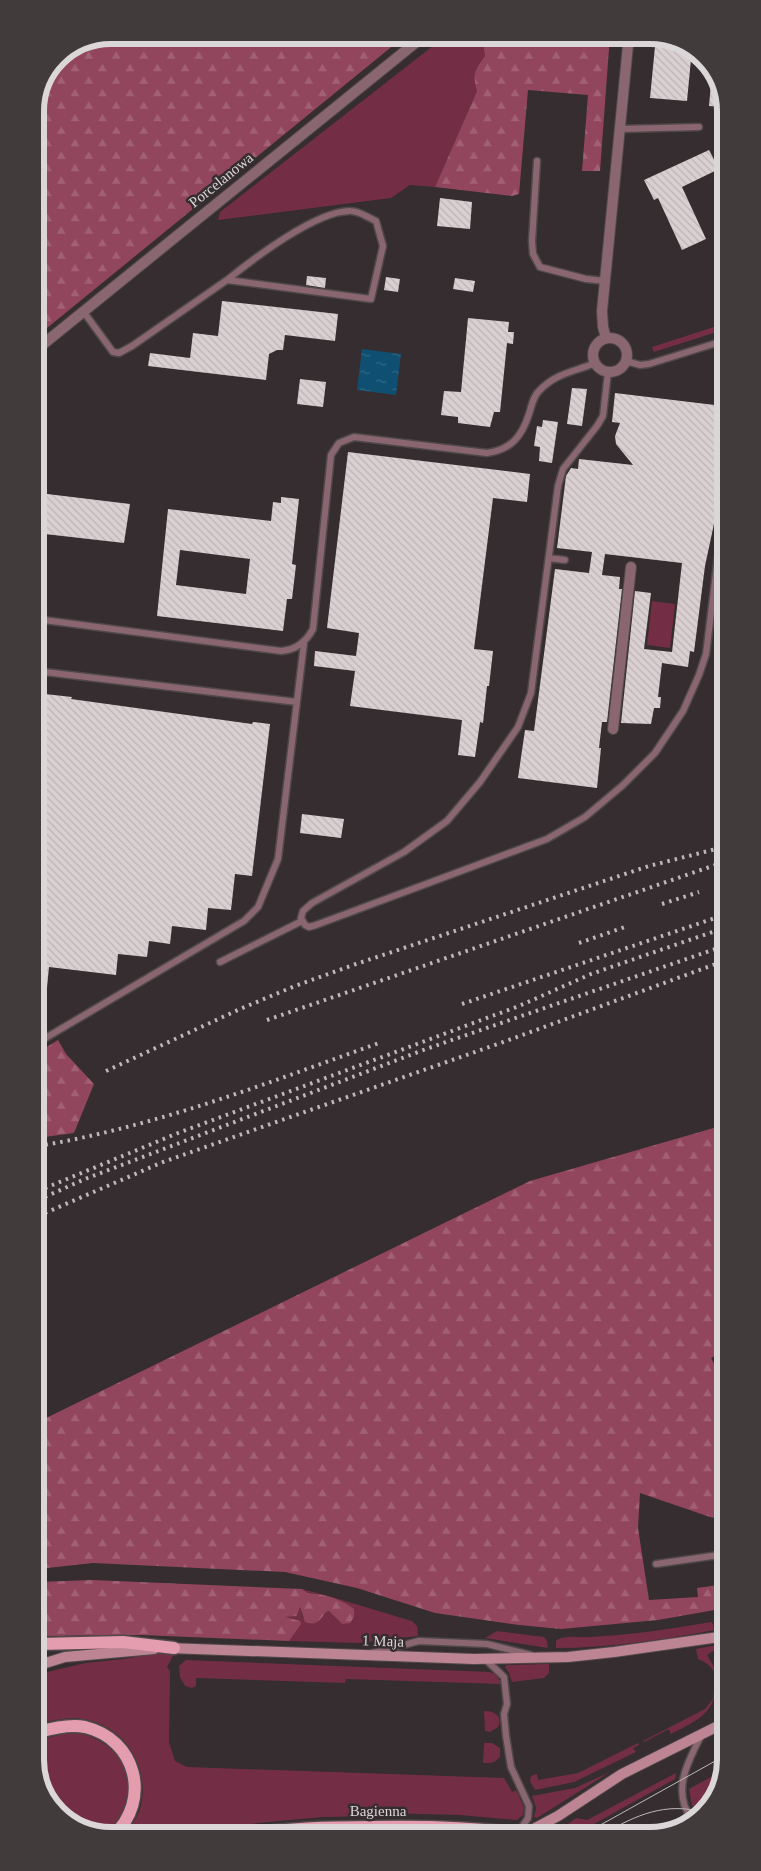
<svg xmlns="http://www.w3.org/2000/svg" width="761" height="1871" viewBox="0 0 761 1871" font-family="'Times New Roman',serif">
  <defs>
    <pattern id="forest-firs" width="22" height="20" patternUnits="userSpaceOnUse" patternTransform="scale(1.25)"><rect width="22" height="20" fill="#92465e"/><path d="M5 1l3.5 6h-7zM16 11l3.5 6h-7z" fill="#a16074"/></pattern>
    <pattern id="water-ripples" width="26" height="14" patternUnits="userSpaceOnUse" patternTransform="scale(1.25)"><rect width="26" height="14" fill="#0f5072"/><path d="M2 4q2-2 4 0t4 0M15 11q2-2 4 0t4 0" fill="none" stroke="#316885"/></pattern>
    <pattern id="building-back-hatch" width="6" height="6" patternUnits="userSpaceOnUse" patternTransform="scale(1.25)"><rect width="6" height="6" fill="#dad0d2"/><path d="M-1 5l2 2M0 0l6 6M5-1l2 2" fill="none" stroke="#bcb3b5"/></pattern>
  </defs>
  <rect width="100%" height="100%" fill="#352d2f"/>
  <path fill="#732e45" d="M447,35H455V37L483,45L485,56L476,70L477,91L435,187L410,185L391,198L218,220L220,212Z
    M723,324V330L654,352L652,347Z
    M652,601L675,604L670,648L647,645Z
    M302,1589L335,1598L412,1621L417,1626L418,1636L359,1643L289,1641L296,1630L285,1617L297,1616L300,1607L303,1618H321L326,1612L329,1611L342,1624L348,1605L317,1594L306,1592Z
    M711,1622L713,1624L714,1630C663,1640 609,1648 556,1648V1641C564,1634 579,1638 590,1637C630,1635 671,1629 711,1622Z
    M497,1631L544,1637L547,1641L548,1648L485,1638Z
    M717,1645L718,1648L707,1655L726,1688V1705L723,1706L718,1703C722,1683 718,1667 698,1659L696,1649Z
    M161,1652L174,1654L167,1667L170,1671L169,1742L175,1761L187,1767L504,1778L512,1792L516,1790L524,1807L523,1815L517,1820L460,1815L379,1813V1816L323,1817L258,1823L186,1835L124,1836C130,1828 137,1818 140,1809C151,1771 128,1729 88,1720C72,1716 54,1720 39,1724V1674L85,1663L124,1659Z
    M186,1660L490,1672L497,1675L501,1684L346,1679L345,1683L196,1678V1686L192,1688L185,1686L180,1677L179,1666Z
    M549,1664V1673L544,1678L512,1682L509,1673L505,1667L507,1665Z
    M715,1684C718,1713 692,1723 671,1734L669,1729L644,1742L643,1741L705,1709L713,1699Z
    M484,1711C495,1711 503,1716 498,1727L490,1732L485,1731Z
    M79,1733C131,1745 145,1799 104,1835L65,1820L39,1784V1740L63,1734Z
    M484,1743H492L500,1748V1757C495,1763 492,1763 483,1763Z
    M638,1743L639,1745L633,1748L636,1752L574,1782L535,1790L530,1781L531,1776L537,1774L538,1780L578,1773Z
    M722,1771L710,1806L706,1809L692,1806L689,1789Z
    M610,1772L537,1818L534,1817L536,1808L532,1796L575,1788Z
    M676,1773L675,1779L583,1830L568,1824L576,1818L587,1820Z"/>
  <path fill="url(#forest-firs)" d="M111,35H406L36,337L35,106L57,57Z
    M455,35H610L600,171H582L588,95L528,90L519,194L512,196L435,187L477,91C472,74 475,70 485,56L483,45L454,37Z
    M58,1040L66,1054L94,1084L74,1133L37,1138V1053Z
    M724,1125L725,1351L711,1358L725,1385V1520L710,1517L640,1493L638,1528L649,1600L698,1597L697,1588L726,1584V1608L658,1620L561,1629L519,1625L435,1613L357,1588L285,1572L93,1563L38,1569V1422L530,1181Z
    M92,1580L302,1589C308,1594 310,1593 317,1594C328,1595 346,1602 354,1609V1617L350,1623L342,1624L329,1611L326,1612C319,1621 317,1626 305,1622L300,1607L297,1616L285,1617L300,1621L301,1624L289,1641L141,1635L39,1636L38,1582Z"/>
  <path fill="url(#water-ripples)" d="M362,349L401,354L396,395L357,390Z"/>
  <path fill="url(#building-back-hatch)" fill-rule="evenodd" d="M656,36L692,49L687,101L650,98Z
    M712,72L722,87V107L709,106Z
    M709,150L719,169L682,187L706,239L682,250L658,198L654,200L644,180Z
    M440,198L472,202L470,229L437,226Z
    M307,276L326,278L325,288L306,285Z
    M386,277L400,279L398,292L384,290Z
    M455,278L475,281L473,292L453,289Z
    M222,301L338,314L335,341L285,335L283,350H277L269,354L266,380L148,366L150,353L190,358L193,333L218,336Z
    M468,318L509,322L508,332H514L513,344L507,343L500,412H494L490,427L458,423V417L441,415L444,391L461,392Z
    M300,379L326,382L323,407L297,404Z
    M572,388L587,389L582,426L567,424Z
    M615,393L723,406V445L715,519L705,566L694,652L690,651L688,667L662,663L658,697H661L660,708H654L651,724L621,723L635,591L651,593L644,649L672,652L682,563L605,554L602,575L620,577L619,589H622L607,722H602L599,748H601L597,788L518,778L525,730L534,731L555,569L589,573L592,552L557,548L566,476L571,468L578,469L579,459L633,465L616,444L615,436L620,423L612,422Z
    M543,420L558,422L552,463L539,461L540,447L534,446L537,426L542,427Z
    M348,452L530,474L527,502L493,498L474,649L493,651L489,686H487L483,723L480,722L475,757L458,755L462,720L350,706L355,671L314,666L315,651L356,656L359,633L327,628Z
    M39,493L130,504L124,543L36,533Z
    M281,497L299,499L292,564L296,565L292,599H287L283,631L157,616L168,509L271,521L273,502L281,503ZM180,550L250,559L246,594L176,585Z
    M36,693L72,697L71,699L252,724L253,722L270,724L252,876L235,874L231,910L208,908L206,930L172,926L170,944L149,941L147,957L118,954L116,975L49,967L45,1008L37,1007Z
    M302,814L344,819L341,838L300,833Z"/>
  <g fill="none" stroke-linecap="round" stroke-linejoin="round">
    <g stroke="#50484a" stroke-width="9">
      <path id="lane" d="M620,129L699,127
        M537,161L532,241L533,254L540,267L586,279L605,281
        M83,311L113,352L119,353L132,346L227,280L371,299L383,246L376,221C369,218 359,211 351,211C317,210 253,259 227,280
        M626,361L640,365L649,364L723,341
        M608,372L603,416L597,426L563,469L558,486L531,693L518,727L480,782L447,821L404,852L312,903L303,911L301,918L305,925L309,927L316,925L547,839L585,817L623,785L655,753L683,711L699,675L706,654L723,516
        M549,558L565,560
        M36,619L281,651C296,650 306,642 313,629L331,455L339,443L354,437L487,453C511,450 522,436 529,414C532,405 533,396 540,390C556,373 574,372 595,363
        M36,671L297,702
        M220,962L302,921
        M37,1043L244,921L258,907L278,859L304,643
        M656,1564L726,1554
        M372,1653L419,1641L487,1644L531,1655
        M485,1659L504,1677L507,1704L504,1714L506,1736L511,1767L529,1806L528,1818L518,1833
        M692,1819C671,1792 688,1761 701,1736"/>
    </g>
    <g stroke="#50484a" stroke-width="12">
      <path id="street" d="M593 355a17 17 0 1 1 34 0a17 17 0 1 1-34 0Z
        M606,338L603,327L602,311L629,35
        M36,350L425,35
        M613,729L631,567"/>
    </g>
    <g stroke="#50484a" stroke-width="12">
      <path id="secondary" d="M168,1648L474,1659L568,1657L614,1652L726,1636
        M39,1665L65,1657L154,1649
        M526,1833L558,1816L622,1774L726,1722"/>
    </g>
    <g stroke="#50484a" stroke-width="15">
      <path id="primary" d="M39,1644L123,1642L174,1648
        M39,1732C53,1728 70,1724 85,1727C136,1739 152,1800 113,1836
        M242,1835C285,1828 329,1827 372,1827C419,1826 467,1827 514,1833"/>
    </g>
    <use href="#lane" stroke="#8a6770" stroke-width="6"/>
    <use href="#street" stroke="#8a6770" stroke-width="10"/>
    <use href="#secondary" stroke="#bd8594" stroke-width="10"/>
    <use href="#primary" stroke="#e49caf" stroke-width="12"/>
    <path stroke="#bdb8b9" stroke-width="1" d="M586,1833L726,1755
      M605,1833C636,1815 666,1802 702,1812"/>
    <path stroke="#bdb8b9" stroke-width="4" stroke-dasharray="2.5 5" stroke-linecap="butt" d="M662,904L699,892
      M579,943L625,927
      M462,1004L724,915
      M267,1020L724,862
      M106,1071L240,1009L295,986L356,964L649,866L724,847
      M38,1146C155,1127 267,1083 379,1043
      M38,1191L178,1133L519,1006L591,974L724,928
      M38,1200L85,1179L426,1049L724,946
      M38,1216L163,1162L506,1041L724,961"/>
  </g>
  <g text-anchor="middle" dominant-baseline="central" stroke-width="5" stroke-linejoin="round" paint-order="stroke">
    <g font-size="15" fill="#dbd6d7" stroke="#352d2f">
      <text transform="translate(221 180) rotate(-39)">Porcelanowa</text>
      <text transform="translate(383 1641) rotate(2)">1 Maja</text>
      <text x="378" y="1811">Bagienna</text>
    </g>
  </g>
  <path d="M0 0H761V1871H0ZM111 44H650A67 67 0 0 1 717 111V1760A67 67 0 0 1 650 1827H111A67 67 0 0 1 44 1760V111A67 67 0 0 1 111 44Z" fill="#423b3c" fill-rule="evenodd"/>
  <path fill="none" stroke="#dbd6d7" stroke-width="6" d="M111 44H650A67 67 0 0 1 717 111V1760A67 67 0 0 1 650 1827H111A67 67 0 0 1 44 1760V111A67 67 0 0 1 111 44Z"/>
</svg>
